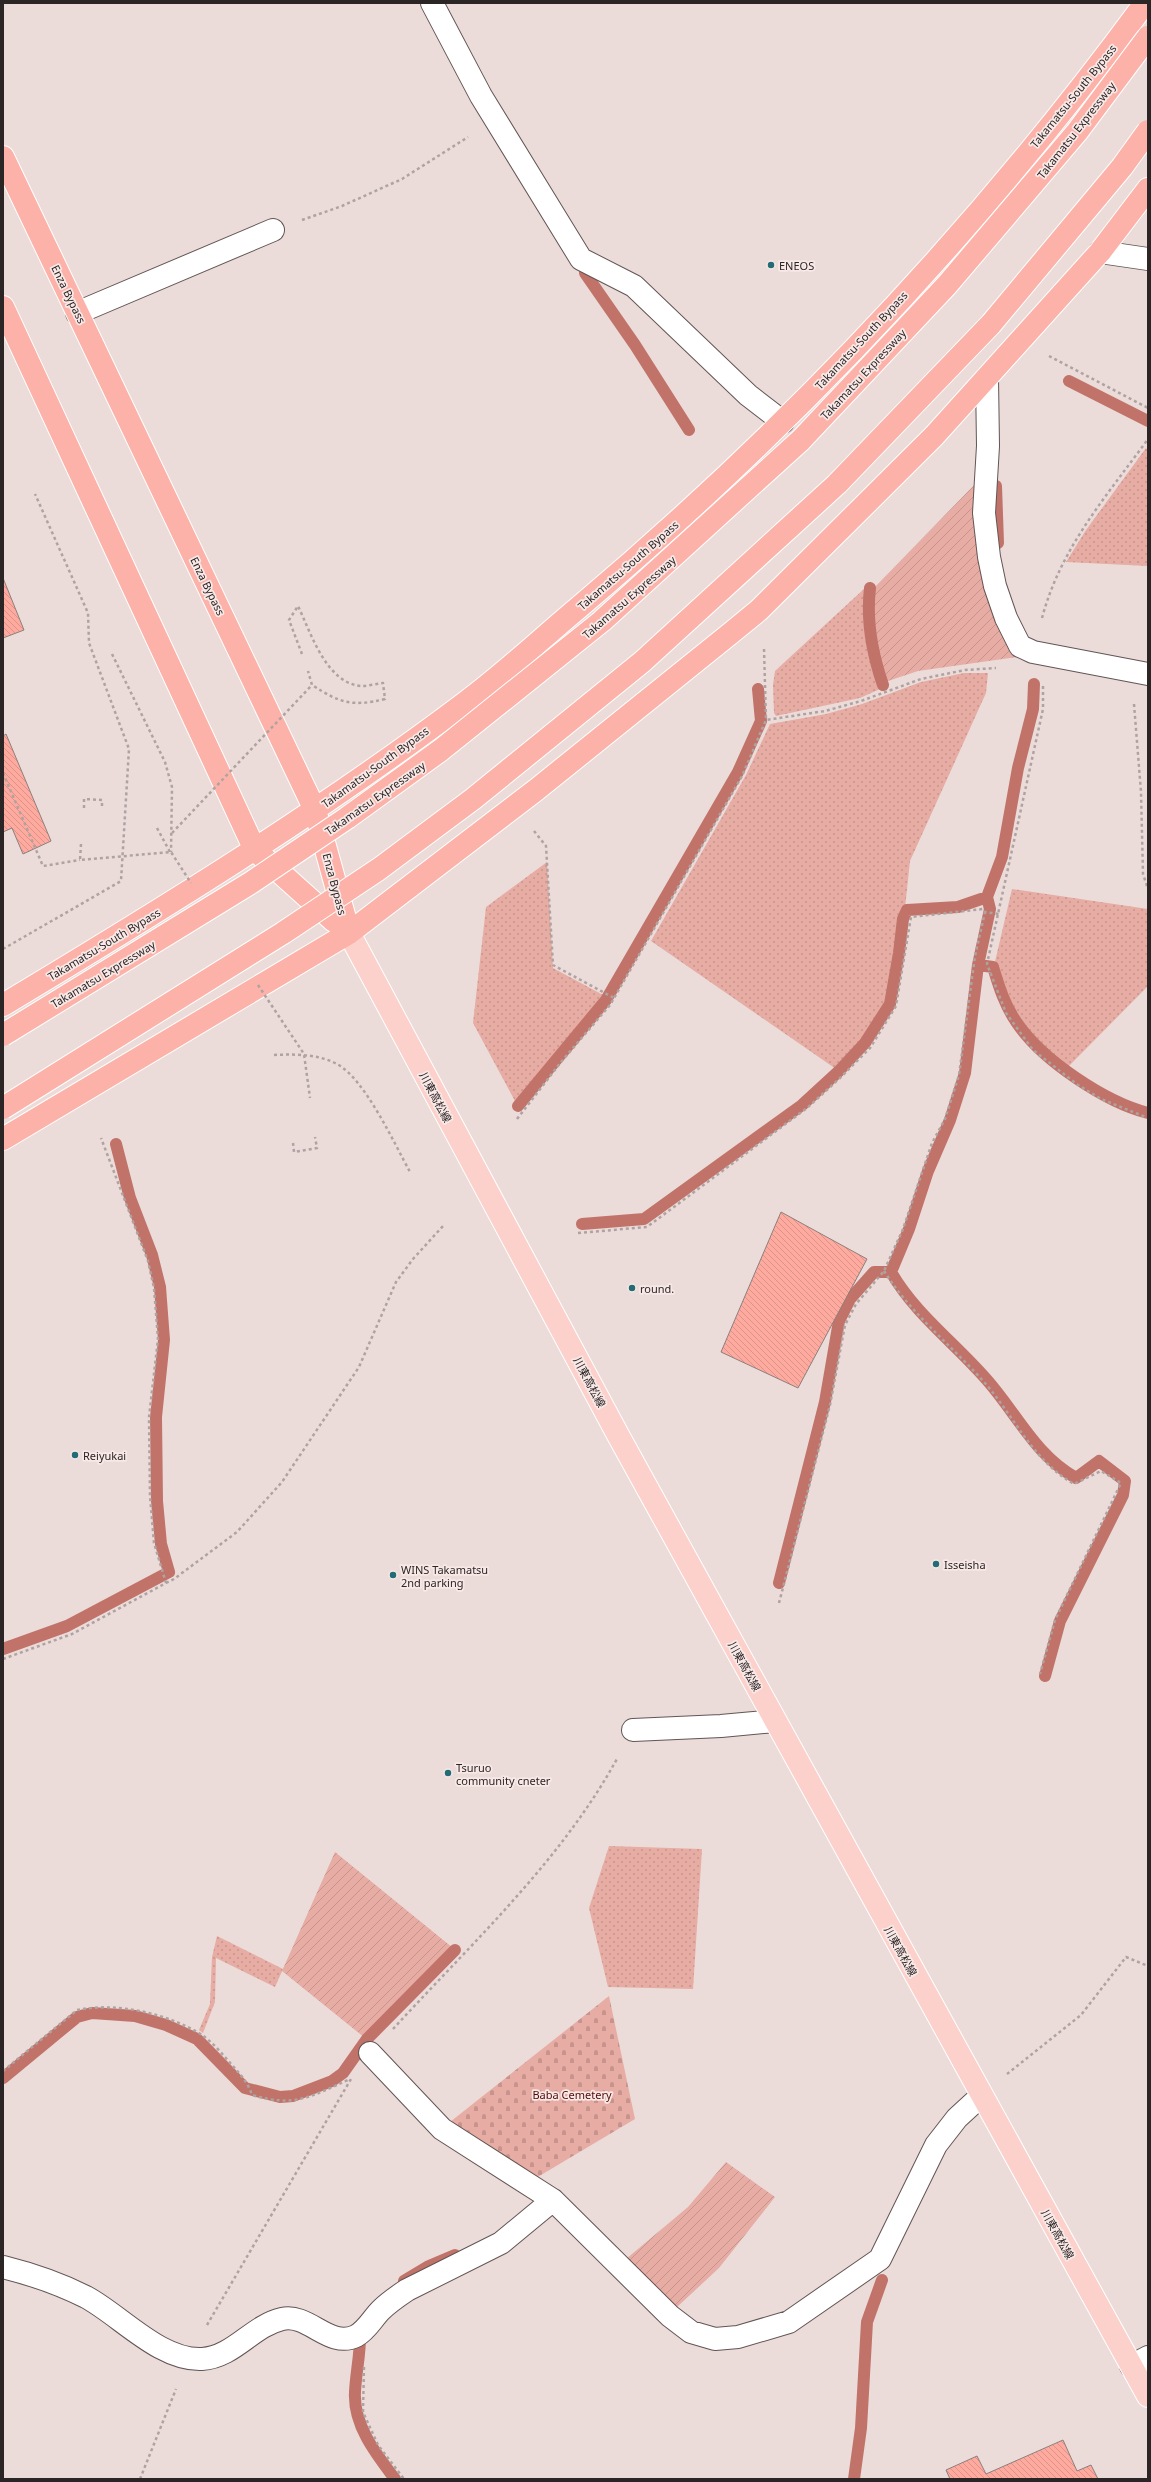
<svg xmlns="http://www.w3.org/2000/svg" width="1151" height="2482" viewBox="0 0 1151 2482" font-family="'Noto Sans','Noto Sans JP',sans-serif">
  <defs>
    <pattern id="grass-dots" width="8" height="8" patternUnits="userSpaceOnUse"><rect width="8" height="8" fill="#e7aca3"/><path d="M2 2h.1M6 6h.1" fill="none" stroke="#c6948c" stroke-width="1.8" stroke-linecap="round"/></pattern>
    <pattern id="cemetery-stones" width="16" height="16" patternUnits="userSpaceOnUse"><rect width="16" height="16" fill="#e7aca3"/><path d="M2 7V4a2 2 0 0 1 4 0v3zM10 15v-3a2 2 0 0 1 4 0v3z" fill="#c6948c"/></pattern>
    <pattern id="garden-furrows" width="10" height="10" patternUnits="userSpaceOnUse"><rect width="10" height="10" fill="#e7aca3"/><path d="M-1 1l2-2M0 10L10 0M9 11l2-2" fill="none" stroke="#c6948c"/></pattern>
    <pattern id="building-back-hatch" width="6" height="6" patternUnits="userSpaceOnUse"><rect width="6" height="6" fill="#feaa9f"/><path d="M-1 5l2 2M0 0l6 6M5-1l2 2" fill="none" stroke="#da9289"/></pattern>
  </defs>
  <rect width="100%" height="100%" fill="#ebdcda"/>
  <path fill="url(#grass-dots)" d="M1146,448L1148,451V566L1066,562L1086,530Z
    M865,588C863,623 870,656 880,689L860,698L776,716L774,713L773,685L775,671Z
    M964,673H988L986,693L910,861L905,908L900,919L888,1001L863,1041L836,1069L651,941L746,775L770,724L826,714L862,704L921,682Z
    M547,862L553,968L605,996L516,1103L473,1023L486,907Z
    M1012,889L1148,909V986L1067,1068L1037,1045L1018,1022L1003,993L994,966Z
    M609,1846L702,1849L693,1989L608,1987L589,1908Z
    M217,1936L283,1969L275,1987L216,1958L215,2002L203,2033L199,2030L210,2004L212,1957Z"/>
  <path fill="url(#cemetery-stones)" d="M609,1996L635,2119L536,2178L450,2122Z"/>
  <path fill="url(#garden-furrows)" d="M978,481L1011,644L1017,657L918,671L885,682C875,650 870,621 874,588Z
    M335,1852L453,1948L365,2038L282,1971Z
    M726,2162L775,2197L719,2268L676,2308L626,2259L688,2207Z"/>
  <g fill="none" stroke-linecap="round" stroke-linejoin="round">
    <path stroke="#c17369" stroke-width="12" d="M585,273L635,345L689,430
      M1069,381L1148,421
      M996,486L998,543
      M870,588C866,622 872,653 883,685
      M978,965L993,967C999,987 1005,1006 1017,1023C1042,1060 1105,1102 1148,1113
      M518,1106L606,1000L738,772L761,721L758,689
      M582,1224L644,1219L802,1105L839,1071L865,1043L890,1004L899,953L903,919L907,910L958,907L987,897
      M891,1272C915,1314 955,1343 987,1380C1017,1414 1035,1455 1076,1478L1099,1461L1125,1481L1123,1495L1060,1621L1045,1676
      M779,1583L825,1402L839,1321L850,1299L874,1272H891L909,1229L928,1171L950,1120L965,1073L978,965L990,909L987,897L1002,857L1018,768L1033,709L1034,684
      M3,1649L67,1626L169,1572L161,1544L157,1501L156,1417L164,1340L160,1287L152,1255L130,1198L116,1144
      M3,2078L77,2017L92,2013L135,2016L166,2025L197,2039L245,2088L280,2097L293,2096L332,2081L343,2073L367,2039L455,1950
      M404,2281L429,2266L455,2255
      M360,2331C361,2351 356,2371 355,2392C353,2425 376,2454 395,2479
      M854,2479L861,2428L867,2322L882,2280"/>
  </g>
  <path fill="url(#building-back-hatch)" stroke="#8c7f7d" d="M3,578L24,630L3,638Z
    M6,734L51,841L23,854L12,828L3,832V736Z
    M781,1212L867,1259L798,1388L721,1352Z
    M1063,2440L1077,2471L1091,2465L1098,2479H950L946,2470L977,2456L986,2474Z"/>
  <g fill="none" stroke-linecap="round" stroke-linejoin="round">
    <g stroke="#625554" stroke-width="24">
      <path id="minor" d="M432,3L481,96L581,259L634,286L748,395L783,422
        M1100,252L1148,259
        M77,313L273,230
        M987,378L988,446L984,513L989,557L995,586L1006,618L1020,646L1033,652L1148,674
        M633,1730L721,1726L775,1721
        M370,2053L442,2129L553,2200L670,2316L691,2332L715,2339L738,2337L789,2322L880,2259L936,2145L957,2118L981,2096
        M3,2267C31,2274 60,2284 86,2297C120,2315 160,2361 202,2359C234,2357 252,2326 282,2319C309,2313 329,2349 356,2336C367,2330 372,2319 381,2310C389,2302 398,2296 407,2290L501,2243L553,2200
        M1131,2366L1148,2357"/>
    </g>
    <g stroke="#fff" stroke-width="24">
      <path id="major" d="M349,933L618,1435L1148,2396"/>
    </g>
    <g stroke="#fff" stroke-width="24">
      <path id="highway" d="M3,157L315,810L349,933
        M3,307L255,850L334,921
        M3,1005C161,910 319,813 466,702C505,673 541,639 578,608C789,430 982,225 1145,3
        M3,1139L349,933L536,790L731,633L759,610L934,436L1100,252L1148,189"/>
    </g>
    <path stroke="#afa3a2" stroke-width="2.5" stroke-dasharray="3 3" stroke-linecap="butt" d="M302,220L342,206L402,179L468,137
      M1049,356L1148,408
      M1042,618C1061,547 1106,497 1148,439
      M764,649L766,720
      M112,654L165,762L172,787L171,852
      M302,654L289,620L298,606C311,633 326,683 361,686C368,686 376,684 383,683L385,699C352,707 340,703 312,685
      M1043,686V709L987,964L1006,1013L1033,1050L1078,1085L1101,1099L1148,1118
      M1134,704L1141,792L1143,874L1148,889
      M3,773L43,866L80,860
      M84,808V799L102,800V808
      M157,828L170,852
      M534,831L546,846L553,965L614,998
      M3,949L121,881L129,749L89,643L88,613L35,494
      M274,1055C296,1054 318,1054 337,1064C365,1079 394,1143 410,1172
      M517,1119L561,1062L610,1005L742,776L766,720L825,711L861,701L921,679L965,670L996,668
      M293,1143L294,1152L317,1148L315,1137
      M578,1233L647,1227L807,1108L839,1079L870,1048L896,1006L911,917L983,909L985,912L999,914
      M884,1271C911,1314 951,1345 984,1382C1015,1417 1032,1460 1074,1484L1101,1471L1121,1483L1055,1620L1040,1674
      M166,1583L174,1579L237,1532L282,1482L359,1367L396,1282L413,1259L443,1226
      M779,1603L830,1405L845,1325L856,1304L884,1271L903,1229L932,1143L945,1119L959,1075L975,956L985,912
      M3,1659L72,1634L166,1583L154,1543L150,1496L149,1417L158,1339L154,1288L148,1261L101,1138
      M393,2029C472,1943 562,1860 618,1757
      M3,2071L77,2010C116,2002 165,2013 199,2033C212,2041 222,2054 232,2065C241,2075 248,2083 252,2095C295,2108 312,2096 350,2079
      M1007,2074L1081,2015L1126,1957L1148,1966
      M207,2325L351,2079
      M364,2367L363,2412L378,2445L404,2479
      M140,2479L176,2389"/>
    <use href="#minor" stroke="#fff" stroke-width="22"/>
    <use href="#major" stroke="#fdd1cb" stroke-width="22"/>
    <use href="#highway" stroke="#fcb2a8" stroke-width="22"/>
    <g stroke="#fff" stroke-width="24" stroke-linecap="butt">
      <path id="highway-bridge" d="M3,1035L252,882L347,818L441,750L602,621L801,440L947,285L1077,132L1148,37
        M3,1108L283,933L379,869L473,799L642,662L837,484L991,324L1122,167L1148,131"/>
    </g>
    <path stroke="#afa3a2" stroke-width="2.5" stroke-dasharray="3 3" stroke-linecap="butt" d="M172,833L312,685L308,671
      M81,844L80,860L171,852L191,883
      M258,985L304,1054L310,1098"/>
    <use href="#highway-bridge" stroke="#fcb2a8" stroke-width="22"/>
  </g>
  <g fill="#236c76" stroke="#f8e9e7" stroke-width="1.5">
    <circle cx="771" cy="265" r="4"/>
    <circle cx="632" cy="1288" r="4"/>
    <circle cx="75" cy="1455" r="4"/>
    <circle cx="936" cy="1564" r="4"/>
    <circle cx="393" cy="1575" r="4"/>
    <circle cx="448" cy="1773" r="4"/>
  </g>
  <g text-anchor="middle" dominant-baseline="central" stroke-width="3.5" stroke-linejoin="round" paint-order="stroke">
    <g font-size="11" fill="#2b2525" stroke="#f8e9e7">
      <text transform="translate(1073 96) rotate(-51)">Takamatsu-South Bypass</text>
      <text transform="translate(1076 130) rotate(-52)">Takamatsu Expressway</text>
      <text transform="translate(69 294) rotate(64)">Enza Bypass</text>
      <text transform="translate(861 340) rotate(-47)">Takamatsu-South Bypass</text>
      <text transform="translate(863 374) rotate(-47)">Takamatsu Expressway</text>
      <text transform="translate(628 565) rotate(-41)">Takamatsu-South Bypass</text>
      <text transform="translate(208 586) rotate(64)">Enza Bypass</text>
      <text transform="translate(629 597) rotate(-41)">Takamatsu Expressway</text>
      <text transform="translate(375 767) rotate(-36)">Takamatsu-South Bypass</text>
      <text transform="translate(375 798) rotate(-35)">Takamatsu Expressway</text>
      <text transform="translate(335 884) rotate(75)">Enza Bypass</text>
      <text transform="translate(104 944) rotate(-31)">Takamatsu-South Bypass</text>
      <text transform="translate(103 974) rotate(-31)">Takamatsu Expressway</text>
      <text transform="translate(436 1097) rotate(62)">川東高松線</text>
      <text transform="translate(590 1382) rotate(62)">川東高松線</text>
      <text transform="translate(745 1666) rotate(61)">川東高松線</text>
      <text transform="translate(901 1951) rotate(61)">川東高松線</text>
      <text transform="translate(1058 2234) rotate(61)">川東高松線</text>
    </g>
    <g font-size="11" fill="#2b2525" stroke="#f8e9e7" text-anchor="start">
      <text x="779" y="265">ENEOS</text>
      <text x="640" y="1288">round.</text>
      <text x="83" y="1455">Reiyukai</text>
      <text x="944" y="1564">Isseisha</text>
      <text x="401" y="1569">WINS Takamatsu<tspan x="401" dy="13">2nd parking</tspan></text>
      <text x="456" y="1767">Tsuruo<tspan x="456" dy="13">community cneter</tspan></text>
    </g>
    <g font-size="11" fill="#530a08" stroke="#f8e9e7">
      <text x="572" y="2094">Baba Cemetery</text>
    </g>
  </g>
  <rect width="1151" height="2482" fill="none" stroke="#2b2525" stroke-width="8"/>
</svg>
